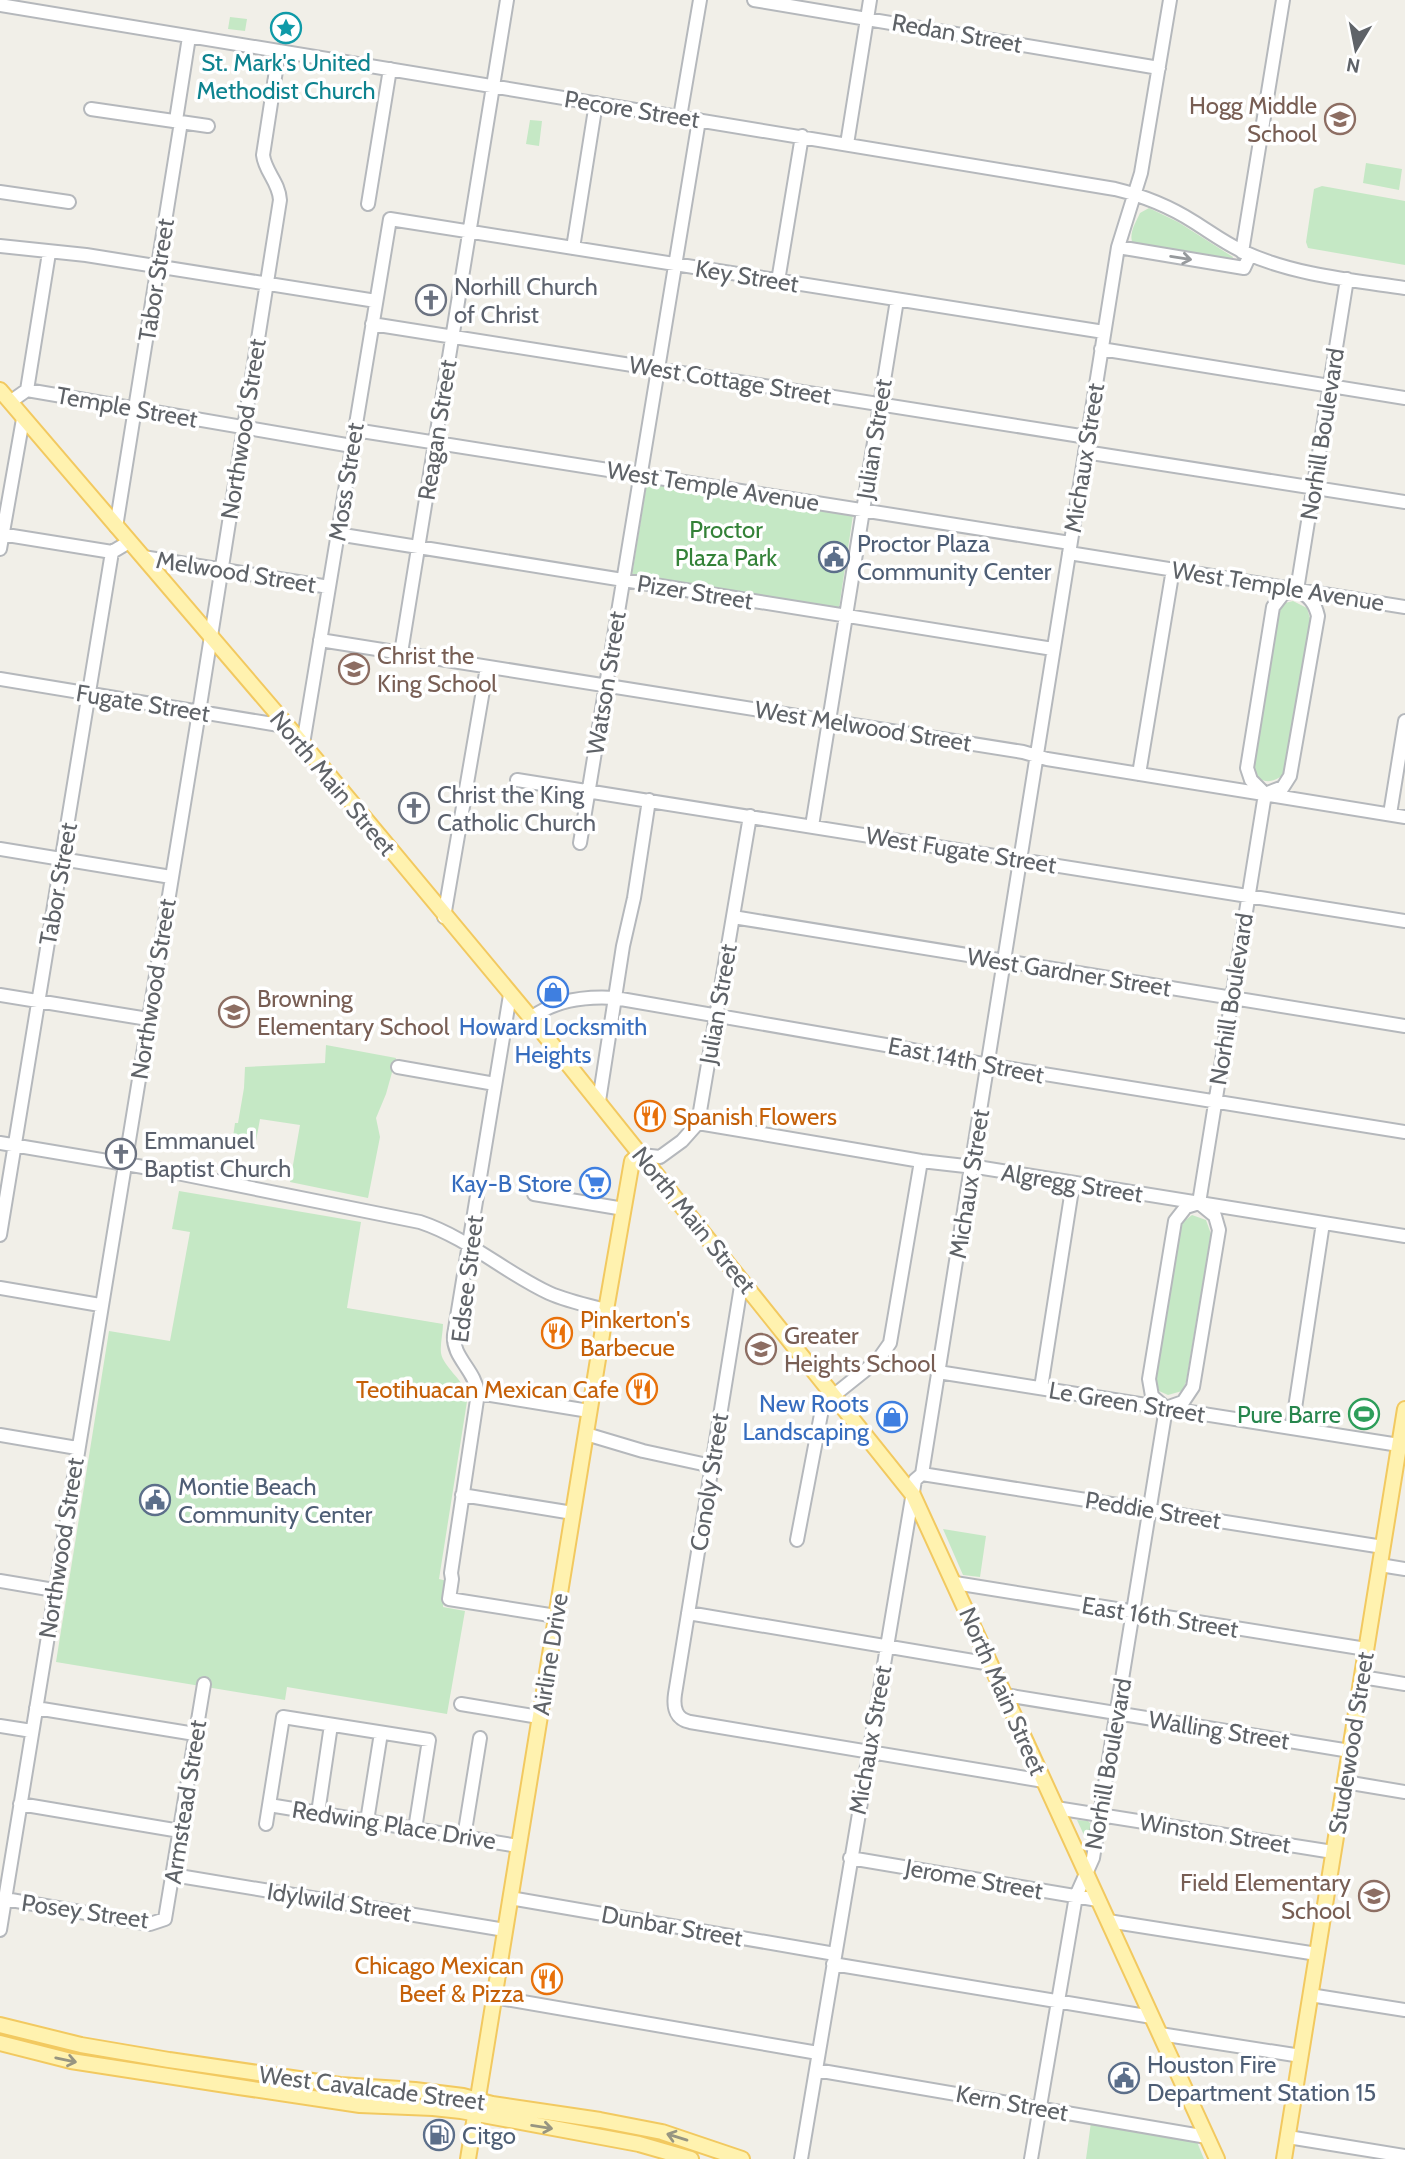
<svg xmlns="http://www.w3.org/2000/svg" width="1405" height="2159" viewBox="0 0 1405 2159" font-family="Cabin,sans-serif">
  <rect width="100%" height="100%" fill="#f1efe8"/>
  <path fill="#c5e8c5" d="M230,17L247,19L245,31L228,29Z
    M530,120L542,121L539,146L526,144Z
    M1366,163L1402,169L1399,190L1363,183Z
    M1322,186L1405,201V265L1308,248L1306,242L1314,189Z
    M1149,208L1178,222L1233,257L1231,262L1133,244C1128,234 1136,222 1140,213Z
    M647,482L853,515L839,608L632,575Z
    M1293,601L1307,608L1311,622L1284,774C1273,784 1260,784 1253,771L1276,610L1285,603Z
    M326,1045L396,1058L386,1094L376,1118L380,1137L368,1198L290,1182L300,1125L260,1119L256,1141L233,1137L235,1123H238L244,1088L245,1067L325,1063Z
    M179,1191L361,1222L347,1308L443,1324C443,1333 440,1344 441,1353C443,1366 462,1379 468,1395L439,1579L447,1581L443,1607L465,1611L447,1714L287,1687L285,1700L56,1662L109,1331L170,1341L190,1232L172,1229Z
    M1192,1215L1206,1220L1211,1234L1186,1382L1182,1391L1168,1395L1159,1391L1155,1377L1180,1224Z
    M943,1529L986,1536L980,1577L963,1575Z
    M1077,1820L1088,1821L1091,1824L1089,1846Z
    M1091,2122L1197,2142L1204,2159H1086Z"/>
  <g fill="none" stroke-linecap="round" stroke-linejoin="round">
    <g stroke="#b5b8bc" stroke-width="16">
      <path id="minor" d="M754,0L1159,68
        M0,5L1115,189C1144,196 1169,206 1194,222C1210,232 1226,244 1244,252C1294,275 1351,280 1405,288
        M91,109L208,126
        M680,117L700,0
        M847,144L870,0
        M0,192L69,202
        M368,204L390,69
        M0,246L86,255L376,301
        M1118,247L1244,268L1250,255
        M573,248L596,103
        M1242,252L1283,0
        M778,281L802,136
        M372,324L1087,437
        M1101,349L1405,398
        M27,390L352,446
        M10,402L27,390L49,253
        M355,430L1070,543
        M1085,452L1405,502
        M116,527L181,122L176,120L189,37
        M0,534L112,552
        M337,534L1053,649
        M0,549L23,419
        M1069,553L1405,607
        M143,557L329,587
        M1297,590C1309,596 1315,603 1318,616L1290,776L1283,787L1265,794L1251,780L1247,768L1273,607L1283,594Z
        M1297,590L1347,279
        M320,640L1023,752L1047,759L1405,817
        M401,653L507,0
        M0,679L285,726
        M303,744L390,219L1104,332
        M1139,774L1173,569
        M517,780L1405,921
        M1390,814L1405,721
        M812,826L897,300
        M580,843L699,120
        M0,849L171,877
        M444,917L487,667
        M733,917L1405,1026
        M0,995L148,1019
        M510,995L454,1335C452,1357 475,1370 478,1393L451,1573L452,1579L449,1599L556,1616
        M531,1018C555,1000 584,996 615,998L903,1048L988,1065L1405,1132
        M398,1067L495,1084
        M599,1101L623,946L634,898L649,800
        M698,1123L921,1161L983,1168L1405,1236
        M0,1143L167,1171L420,1222C468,1238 504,1272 549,1293C567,1301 586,1305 606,1310
        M641,1155L660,1157L682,1141L698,1123L750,816
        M534,1194L624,1209
        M1199,1203L1215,1216L1219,1230L1193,1387L1183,1402L1166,1408L1152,1396L1149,1379L1175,1221L1186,1207Z
        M1199,1203L1265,794
        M0,1235L112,552L129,542
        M742,1280L675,1694C673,1708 676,1719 690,1722L1044,1781
        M0,1288L100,1305
        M938,1372L1399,1445
        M1041,1388L1073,1183
        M478,1393L589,1411
        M1292,1428L1323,1223
        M586,1434L643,1451L712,1466
        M0,1435L77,1448
        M922,1474L1383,1547
        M462,1495L573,1513
        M797,1540L823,1404L878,1360L890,1343L921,1161
        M1380,1565L1405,1569
        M0,1581L54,1590
        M955,1583L1366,1649
        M688,1613L991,1664
        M1362,1677L1405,1684
        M1005,1695L1350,1751
        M461,1704L539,1717
        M36,1708L195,1734
        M0,1726L32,1731
        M1345,1782L1405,1792
        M20,1804L180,1831
        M269,1805L518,1846
        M1056,1808L1333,1852
        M318,1813L331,1725
        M367,1821L381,1733
        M266,1824L283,1717L429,1740L415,1829
        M464,1837L480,1738
        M850,1858L1098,1900
        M173,1875L505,1930
        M510,1898L835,1954
        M5,1899L150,1924L165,1919L204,1684
        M1108,1921L1317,1954
        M0,1930L199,712L280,200C279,182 265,172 263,155L279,51
        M833,1964L1152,2017
        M1310,1995L1405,2010
        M494,1997L818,2053
        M1160,2034L1301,2056
        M816,2070L1207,2137
        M1288,2137L1405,2156
        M801,2159L915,1480L922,1474L1118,247L1141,173L1170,0
        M1031,2159L1076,1896L1093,1858L1166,1408"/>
    </g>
    <g stroke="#f2c960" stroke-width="18">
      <path id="major" d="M0,390L303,744L531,1018L913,1495L1217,2159
        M0,2025L81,2045L169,2060L340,2085L415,2090L463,2096L492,2104L600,2120L662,2132L742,2159
        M0,2043L71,2061L239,2087L360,2105L433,2108L461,2111L639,2144L691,2159
        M468,2159L606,1310L632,1161L641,1155
        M1284,2159L1405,1409"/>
    </g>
    <use href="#minor" stroke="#fff" stroke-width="12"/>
    <use href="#major" stroke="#fff2af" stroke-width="14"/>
  </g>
  <defs><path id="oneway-shaft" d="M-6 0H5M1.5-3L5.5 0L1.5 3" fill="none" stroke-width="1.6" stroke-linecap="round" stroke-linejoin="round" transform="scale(1.75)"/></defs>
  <use stroke="#979a9d" href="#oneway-shaft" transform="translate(1181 258) rotate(9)"/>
  <g stroke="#979581">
    <use href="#oneway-shaft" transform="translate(66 2060) rotate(12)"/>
    <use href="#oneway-shaft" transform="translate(542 2127) rotate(9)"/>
    <use href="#oneway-shaft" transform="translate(677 2137) rotate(-163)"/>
  </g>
  <defs>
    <g id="sight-ring" transform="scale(1.575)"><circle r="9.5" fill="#fff" stroke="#0f9aa8" stroke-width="1.5"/><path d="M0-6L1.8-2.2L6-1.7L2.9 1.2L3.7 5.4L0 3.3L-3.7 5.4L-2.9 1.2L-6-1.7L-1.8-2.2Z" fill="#0f9aa8"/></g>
    <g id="school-ring" transform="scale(1.575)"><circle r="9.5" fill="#fff" stroke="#8d6e63" stroke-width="1.5"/><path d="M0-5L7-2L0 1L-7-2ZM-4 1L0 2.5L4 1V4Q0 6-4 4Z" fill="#8d6e63"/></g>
    <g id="church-ring" transform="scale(1.575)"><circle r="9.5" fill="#fff" stroke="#6b7280" stroke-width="1.5"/><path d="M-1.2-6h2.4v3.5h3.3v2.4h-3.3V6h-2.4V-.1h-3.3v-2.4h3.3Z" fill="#6b7280"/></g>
    <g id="civic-ring" transform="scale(1.575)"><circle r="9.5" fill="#fff" stroke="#5c6f8a" stroke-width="1.5"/><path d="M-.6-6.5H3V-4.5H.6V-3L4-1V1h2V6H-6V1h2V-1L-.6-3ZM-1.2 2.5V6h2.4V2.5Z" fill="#5c6f8a"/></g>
    <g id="shop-ring" transform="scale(1.575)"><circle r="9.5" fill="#fff" stroke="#3f7fe0" stroke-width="1.5"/><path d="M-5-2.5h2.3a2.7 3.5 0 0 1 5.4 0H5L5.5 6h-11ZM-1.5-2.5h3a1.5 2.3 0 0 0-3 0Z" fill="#3f7fe0"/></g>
    <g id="restaurant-ring" transform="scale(1.575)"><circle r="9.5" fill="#fff" stroke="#e8710a" stroke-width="1.5"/><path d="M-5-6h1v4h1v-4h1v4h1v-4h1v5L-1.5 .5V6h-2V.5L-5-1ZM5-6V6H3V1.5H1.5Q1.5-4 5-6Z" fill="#e8710a"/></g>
    <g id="supermarket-ring" transform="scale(1.575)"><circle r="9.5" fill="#fff" stroke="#3f7fe0" stroke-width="1.5"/><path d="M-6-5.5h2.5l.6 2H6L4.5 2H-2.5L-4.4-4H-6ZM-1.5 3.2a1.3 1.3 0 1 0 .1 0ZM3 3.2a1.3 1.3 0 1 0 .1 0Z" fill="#3f7fe0"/></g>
    <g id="stadium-ring" transform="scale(1.575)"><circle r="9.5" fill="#fff" stroke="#2e9e5b" stroke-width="1.5"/><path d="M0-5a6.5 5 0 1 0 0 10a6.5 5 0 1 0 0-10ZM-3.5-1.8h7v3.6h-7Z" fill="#2e9e5b"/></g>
    <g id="fuel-ring" transform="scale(1.575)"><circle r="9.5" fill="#fff" stroke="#5c6f8a" stroke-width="1.5"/><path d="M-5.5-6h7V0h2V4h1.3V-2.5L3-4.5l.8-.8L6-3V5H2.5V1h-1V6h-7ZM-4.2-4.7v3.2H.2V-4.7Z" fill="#5c6f8a"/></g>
  </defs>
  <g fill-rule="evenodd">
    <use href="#sight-ring" x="286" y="28"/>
    <use href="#school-ring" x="1340" y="119"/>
    <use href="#church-ring" x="431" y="300"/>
    <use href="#civic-ring" x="834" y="557"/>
    <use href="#school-ring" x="354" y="669"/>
    <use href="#church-ring" x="414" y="808"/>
    <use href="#shop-ring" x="553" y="992"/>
    <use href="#school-ring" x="234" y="1012"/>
    <use href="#restaurant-ring" x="650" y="1116"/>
    <use href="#church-ring" x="121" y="1154"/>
    <use href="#supermarket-ring" x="595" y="1183"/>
    <use href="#restaurant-ring" x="557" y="1333"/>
    <use href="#school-ring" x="761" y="1349"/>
    <use href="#restaurant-ring" x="642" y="1389"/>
    <use href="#stadium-ring" x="1364" y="1414"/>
    <use href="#shop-ring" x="892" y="1417"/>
    <use href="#civic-ring" x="155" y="1500"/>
    <use href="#school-ring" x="1374" y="1896"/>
    <use href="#restaurant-ring" x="547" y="1979"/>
    <use href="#civic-ring" x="1124" y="2078"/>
    <use href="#fuel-ring" x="439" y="2135"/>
  </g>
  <g text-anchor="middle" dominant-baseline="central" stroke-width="7" stroke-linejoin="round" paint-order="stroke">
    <g font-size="24" fill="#5f6368" stroke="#fff">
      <text transform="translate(957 33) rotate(10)">Redan Street</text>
      <text transform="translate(632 109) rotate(9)">Pecore Street</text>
      <text transform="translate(747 276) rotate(9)">Key Street</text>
      <text transform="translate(156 280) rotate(-81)">Tabor Street</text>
      <text transform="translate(730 380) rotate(9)">West Cottage Street</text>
      <text transform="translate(127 407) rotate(10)">Temple Street</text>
      <text transform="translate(243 429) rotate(-81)">Northwood Street</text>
      <text transform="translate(437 430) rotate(-81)">Reagan Street</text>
      <text transform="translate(1322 434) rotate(-81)">Norhill Boulevard</text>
      <text transform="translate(874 439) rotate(-81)">Julian Street</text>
      <text transform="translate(1084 458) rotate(-81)">Michaux Street</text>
      <text transform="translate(346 482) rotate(-81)">Moss Street</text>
      <text transform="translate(713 486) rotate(9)">West Temple Avenue</text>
      <text transform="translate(236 572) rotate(9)">Melwood Street</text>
      <text transform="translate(1278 586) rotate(9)">West Temple Avenue</text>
      <text transform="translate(695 592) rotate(9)">Pizer Street</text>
      <text transform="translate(606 683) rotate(-81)">Watson Street</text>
      <text transform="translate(143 703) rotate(9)">Fugate Street</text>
      <text transform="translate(863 726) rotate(9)">West Melwood Street</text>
      <text transform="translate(333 783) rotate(50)">North Main Street</text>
      <text transform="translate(961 850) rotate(9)">West Fugate Street</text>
      <text transform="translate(58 884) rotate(-80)">Tabor Street</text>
      <text transform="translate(1069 972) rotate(9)">West Gardner Street</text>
      <text transform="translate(153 989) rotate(-81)">Northwood Street</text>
      <text transform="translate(1231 999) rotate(-81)">Norhill Boulevard</text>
      <text transform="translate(718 1004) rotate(-80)">Julian Street</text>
      <text transform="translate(966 1060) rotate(11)">East 14th Street</text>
      <text transform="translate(1072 1183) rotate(9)">Algregg Street</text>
      <text transform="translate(969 1184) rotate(-81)">Michaux Street</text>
      <text transform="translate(694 1220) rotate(51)">North Main Street</text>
      <text transform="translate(467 1279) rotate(-83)">Edsee Street</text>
      <text transform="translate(1127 1402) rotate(9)">Le Green Street</text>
      <text transform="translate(709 1482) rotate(-81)">Conoly Street</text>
      <text transform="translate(1153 1510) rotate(9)">Peddie Street</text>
      <text transform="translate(61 1548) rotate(-81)">Northwood Street</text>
      <text transform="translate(1160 1617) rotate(9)">East 16th Street</text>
      <text transform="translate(550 1654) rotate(-81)">Airline Drive</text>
      <text transform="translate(1003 1691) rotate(66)">North Main Street</text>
      <text transform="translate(1219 1730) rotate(9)">Walling Street</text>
      <text transform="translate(870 1740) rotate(-80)">Michaux Street</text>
      <text transform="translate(1351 1743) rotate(-81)">Studewood Street</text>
      <text transform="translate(1108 1764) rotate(-80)">Norhill Boulevard</text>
      <text transform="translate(185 1802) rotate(-81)">Armstead Street</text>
      <text transform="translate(394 1825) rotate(9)">Redwing Place Drive</text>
      <text transform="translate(1215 1833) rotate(9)">Winston Street</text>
      <text transform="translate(974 1879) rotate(10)">Jerome Street</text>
      <text transform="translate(339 1902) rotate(9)">Idylwild Street</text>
      <text transform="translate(85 1911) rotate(8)">Posey Street</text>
      <text transform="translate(672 1926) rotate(10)">Dunbar Street</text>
      <text transform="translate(372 2088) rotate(7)">West Cavalcade Street</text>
      <text transform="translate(1012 2103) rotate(10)">Kern Street</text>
    </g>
    <g font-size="24" fill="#0d838f" stroke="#fff">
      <text x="286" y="62">St. Mark's United<tspan x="286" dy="28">Methodist Church</tspan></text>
    </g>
    <g font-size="24" fill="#785e54" stroke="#fff" text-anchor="start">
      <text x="1317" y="105" text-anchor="end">Hogg Middle<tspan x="1317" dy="28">School</tspan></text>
      <text x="377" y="655">Christ the<tspan x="377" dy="28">King School</tspan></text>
      <text x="257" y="998">Browning<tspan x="257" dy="28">Elementary School</tspan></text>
      <text x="784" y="1335">Greater<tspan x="784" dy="28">Heights School</tspan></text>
      <text x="1351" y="1882" text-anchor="end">Field Elementary<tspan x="1351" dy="28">School</tspan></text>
    </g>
    <g font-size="24" fill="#5b616d" stroke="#fff" text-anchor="start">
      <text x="454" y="286">Norhill Church<tspan x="454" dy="28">of Christ</tspan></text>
      <text x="437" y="794">Christ the King<tspan x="437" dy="28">Catholic Church</tspan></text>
      <text x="144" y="1140">Emmanuel<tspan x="144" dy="28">Baptist Church</tspan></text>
    </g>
    <g font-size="24" fill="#348238" stroke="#fff">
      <text x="726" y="529">Proctor<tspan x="726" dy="28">Plaza Park</tspan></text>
    </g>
    <g font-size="24" fill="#4e5e75" stroke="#fff" text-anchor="start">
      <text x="857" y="543">Proctor Plaza<tspan x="857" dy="28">Community Center</tspan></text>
      <text x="178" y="1486">Montie Beach<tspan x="178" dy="28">Community Center</tspan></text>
      <text x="1147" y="2064">Houston Fire<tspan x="1147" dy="28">Department Station 15</tspan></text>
      <text x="462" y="2135">Citgo</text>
    </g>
    <g font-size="24" fill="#366cbe" stroke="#fff" text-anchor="end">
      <text x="553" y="1026" text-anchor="middle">Howard Locksmith<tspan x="553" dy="28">Heights</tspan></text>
      <text x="572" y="1183">Kay-B Store</text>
      <text x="869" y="1403">New Roots<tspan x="869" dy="28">Landscaping</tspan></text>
    </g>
    <g font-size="24" fill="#c56008" stroke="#fff" text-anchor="start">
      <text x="673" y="1116">Spanish Flowers</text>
      <text x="580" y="1319">Pinkerton's<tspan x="580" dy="28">Barbecue</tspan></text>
      <text x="619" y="1389" text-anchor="end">Teotihuacan Mexican Cafe</text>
      <text x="524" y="1965" text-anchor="end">Chicago Mexican<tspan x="524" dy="28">Beef &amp; Pizza</tspan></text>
    </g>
    <g font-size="24" fill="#27864d" stroke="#fff" text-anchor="end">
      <text x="1341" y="1414">Pure Barre</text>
    </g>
  </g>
  <g transform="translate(1356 49) rotate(190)" stroke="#ffffff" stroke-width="5" paint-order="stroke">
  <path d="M0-5L12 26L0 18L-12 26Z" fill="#5f6368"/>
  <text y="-10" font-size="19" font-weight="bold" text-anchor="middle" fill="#5f6368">N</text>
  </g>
</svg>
